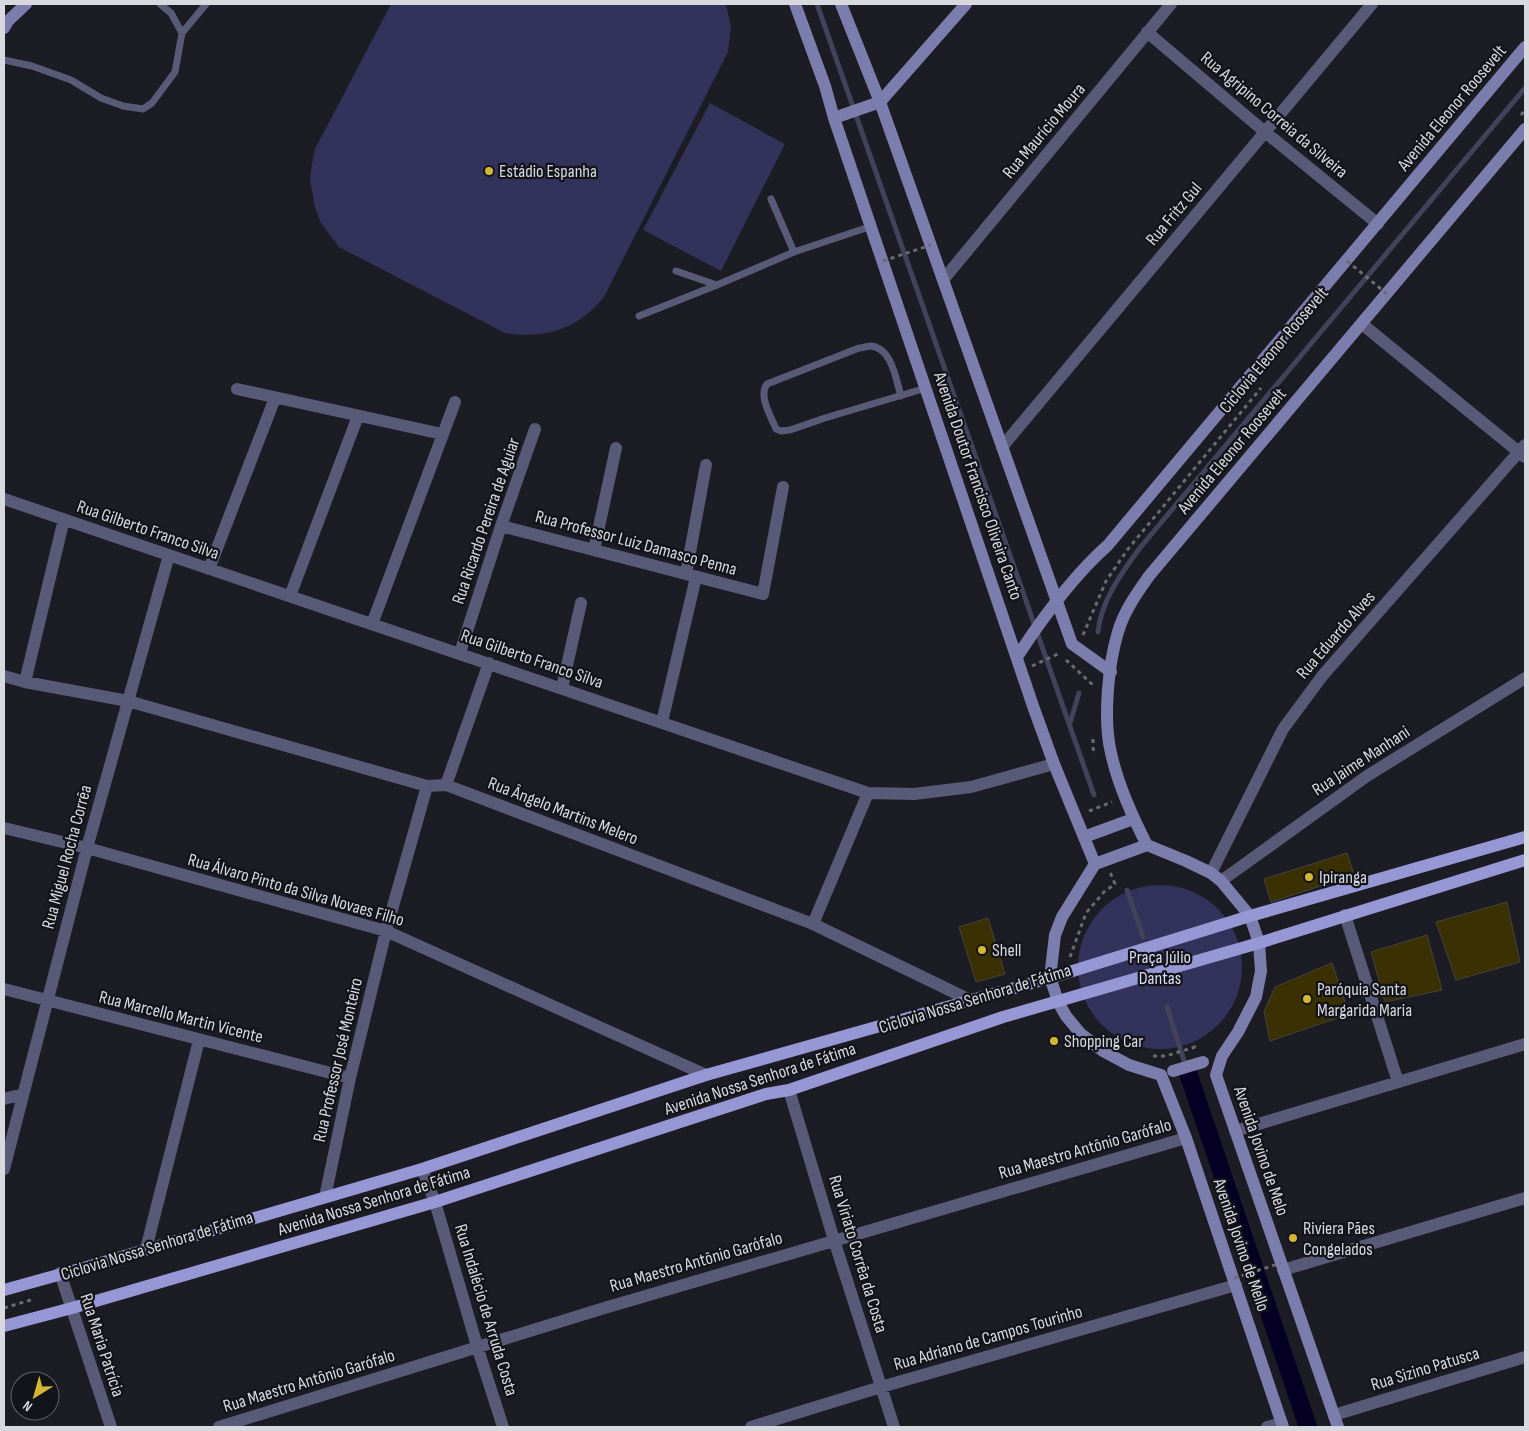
<svg xmlns="http://www.w3.org/2000/svg" width="1529" height="1431" viewBox="0 0 1529 1431" font-family="'Sofia Sans Condensed',sans-serif">
  <rect width="100%" height="100%" fill="#1c1c24"/>
  <path fill="#32325a" d="M391,4H726L731,27L728,52L604,297C577,330 545,339 505,333L339,247L321,223L315,208L310,179L312,164L315,149Z
    M710,103L785,144L721,271L643,230Z
    M1078 967a82 82 0 1 1 164 0a82 82 0 1 1-164 0Z"/>
  <g fill="none" stroke-linecap="round" stroke-linejoin="round">
    <path stroke="#44415b" stroke-width="5" d="M817,4L1094,795
      M1098,632C1101,601 1121,574 1139,549L1525,88
      M1070,723L1079,693
      M1127,890L1143,937
      M1167,1007L1186,1067"/>
    <path stroke="#050023" stroke-width="18" d="M1187,1070L1308,1427"/>
  </g>
  <path fill="#3b3001" stroke="#46443b" d="M1347,853L1354,875L1271,902L1264,879Z
    M1507,902L1520,962L1456,980L1436,922Z
    M988,918L1005,974L976,982L959,927Z
    M1427,935L1442,990L1385,1002L1371,952Z
    M1332,963L1349,1014L1270,1041L1264,1012L1275,987Z"/>
  <g fill="none" stroke-linecap="round" stroke-linejoin="round">
    <path stroke="#6a6a71" stroke-width="3" stroke-dasharray="4 4" stroke-linecap="butt" d="M1521,115L1525,110
      M1083,635L1106,581L1128,549L1261,388
      M1066,660L1094,686
      M1032,666L1060,653
      M1093,739V748L1095,755
      M1089,811L1112,802
      M1070,957L1086,913L1104,892L1115,884L1110,872
      M1153,1056H1166L1195,1047L1196,1050
      M673,1103L816,1061
      M4,1308L34,1299"/>
    <path stroke="#595a78" stroke-width="7" d="M182,33L206,4
      M4,60L32,66L71,80L101,98L123,106L143,109L152,103L175,72L182,33L171,13L160,4
      M771,199L794,252
      M676,271L717,285
      M639,316L717,285L794,252L872,226
      M901,396C896,380 892,348 871,346C868,346 862,348 859,348L767,384C758,396 771,416 776,429L781,431L790,430L825,418L926,388"/>
    <path stroke="#595a78" stroke-width="12" d="M1147,32L1265,132L1378,224
      M943,280L1171,4
      M1362,324L1525,457
      M237,389L442,434
      M1002,447L1372,4
      M4,499L868,793L914,794L971,787L1054,764
      M501,526L763,594L783,487
      M594,550L616,448
      M209,569L275,398
      M686,574L706,465
      M290,596L358,416
      M372,624L455,402
      M460,653L501,526L535,429
      M4,676L25,682L64,519
      M25,682L128,701L427,786L446,785L813,924L970,1000
      M562,688L581,603
      M662,722L696,577
      M446,785L489,663
      M4,828L87,848L386,931L706,1075
      M1211,873L1283,729L1323,675L1525,445
      M1221,881L1367,776L1525,678
      M1345,915L1398,1082
      M813,924L868,793
      M4,989L350,1078
      M789,1090L834,1240L894,1427
      M4,1099L23,1094
      M1235,1131L1525,1044
      M4,1169L87,848L169,555
      M422,1169L435,1202L477,1346L503,1427
      M325,1197L350,1078L386,931L427,786
      M146,1249L199,1040
      M1283,1270L1525,1198
      M60,1273L111,1427
      M1334,1415L1525,1357
      M219,1427L601,1309L1186,1138
      M751,1427L881,1387L1236,1285
      M1267,1427L1282,1423"/>
    <path stroke="#7b7dac" stroke-width="12" d="M795,4L825,86L834,118L1033,706L1054,764L1095,864
      M841,4L880,102L1072,644L1111,672
      M4,28L8,21L26,4
      M880,102L966,4
      M834,118L880,102
      M1017,657C1043,617 1072,577 1108,545L1525,47
      M1084,837L1133,819
      M1147,845C1132,816 1118,785 1111,753C1103,720 1108,665 1118,632C1124,611 1137,593 1149,576L1525,129
      M1147,845L1186,861L1211,873L1221,881L1250,916L1259,943L1261,971L1256,997L1238,1032L1222,1056L1216,1075L1338,1427
      M1095,864L1062,917L1055,935L1050,978L1054,989L1058,1002L1066,1016L1081,1034L1103,1051L1129,1065L1161,1075
      M1095,864L1147,845
      M1161,1075L1186,1138L1283,1427"/>
    <path stroke="#9698d5" stroke-width="12" d="M4,1290L87,1267L422,1169L706,1075L1050,978L1250,916L1525,837
      M4,1326L72,1308L435,1202L766,1094L789,1090L1003,1017L1259,943L1525,860"/>
    <path stroke="#6a6a71" stroke-width="3" stroke-dasharray="4 4" stroke-linecap="butt" d="M883,261L931,245
      M1347,261L1387,294
      M1234,1278L1281,1263"/>
    <path stroke="#7b7dac" stroke-width="12" d="M1173,1071L1203,1062"/>
  </g>
  <g fill="#d4b635" stroke="#13131a" stroke-width="2">
    <circle cx="489" cy="171" r="5"/>
    <circle cx="1309" cy="877" r="5"/>
    <circle cx="982" cy="950" r="5"/>
    <circle cx="1307" cy="999" r="5"/>
    <circle cx="1054" cy="1041" r="5"/>
    <circle cx="1293" cy="1238" r="5"/>
  </g>
  <g text-anchor="middle" dominant-baseline="central" stroke-width="4.5" stroke-linejoin="round" paint-order="stroke">
    <g font-size="18" fill="#d8d9de" stroke="#13131a">
      <text transform="translate(1452 108) rotate(-50)">Avenida Eleonor Roosevelt</text>
      <text transform="translate(1274 115) rotate(40)">Rua Agripino Correia da Silveira</text>
      <text transform="translate(1044 131) rotate(-50)">Rua Maurício Moura</text>
      <text transform="translate(1174 214) rotate(-50)">Rua Fritz Gul</text>
      <text transform="translate(1274 350) rotate(-50)">Ciclovia Eleonor Roosevelt</text>
      <text transform="translate(1232 451) rotate(-50)">Avenida Eleonor Roosevelt</text>
      <text transform="translate(978 486) rotate(71)">Avenida Doutor Francisco Oliveira Canto</text>
      <text transform="translate(486 521) rotate(-71)">Rua Ricardo Pereira de Aguiar</text>
      <text transform="translate(148 530) rotate(19)">Rua Gilberto Franco Silva</text>
      <text transform="translate(636 543) rotate(15)">Rua Professor Luiz Damasco Penna</text>
      <text transform="translate(1336 635) rotate(-49)">Rua Eduardo Alves</text>
      <text transform="translate(532 659) rotate(19)">Rua Gilberto Franco Silva</text>
      <text transform="translate(1361 761) rotate(-33)">Rua Jaime Manhani</text>
      <text transform="translate(563 811) rotate(21)">Rua Ângelo Martins Melero</text>
      <text transform="translate(67 857) rotate(-75)">Rua Miguel Rocha Corrêa</text>
      <text transform="translate(296 890) rotate(16)">Rua Álvaro Pinto da Silva Novaes Filho</text>
      <text transform="translate(975 999) rotate(-17)">Ciclovia Nossa Senhora de Fátima</text>
      <text transform="translate(181 1017) rotate(14)">Rua Marcello Martin Vicente</text>
      <text transform="translate(338 1060) rotate(-77)">Rua Professor José Monteiro</text>
      <text transform="translate(760 1079) rotate(-18)">Avenida Nossa Senhora de Fátima</text>
      <text transform="translate(1085 1149) rotate(-16)">Rua Maestro Antônio Garófalo</text>
      <text transform="translate(1261 1151) rotate(71)">Avenida Jovino de Melo</text>
      <text transform="translate(374 1201) rotate(-17)">Avenida Nossa Senhora de Fátima</text>
      <text transform="translate(1241 1245) rotate(71)">Avenida Jovino de Mello</text>
      <text transform="translate(157 1246) rotate(-17)">Ciclovia Nossa Senhora de Fátima</text>
      <text transform="translate(858 1254) rotate(73)">Rua Viriato Corrêa da Costa</text>
      <text transform="translate(696 1262) rotate(-16)">Rua Maestro Antônio Garófalo</text>
      <text transform="translate(486 1310) rotate(73)">Rua Indalécio de Arruda Costa</text>
      <text transform="translate(988 1338) rotate(-16)">Rua Adriano de Campos Tourinho</text>
      <text transform="translate(102 1345) rotate(72)">Rua Maria Patrícia</text>
      <text transform="translate(1425 1369) rotate(-17)">Rua Sizino Patusca</text>
      <text transform="translate(309 1381) rotate(-17)">Rua Maestro Antônio Garófalo</text>
    </g>
    <g font-size="18" fill="#d8d9de" stroke="#13131a" text-anchor="start">
      <text x="499" y="171">Estádio Espanha</text>
      <text x="1319" y="877">Ipiranga</text>
      <text x="992" y="950">Shell</text>
      <text x="1317" y="989">Paróquia Santa<tspan x="1317" dy="21">Margarida Maria</tspan></text>
      <text x="1064" y="1041">Shopping Car</text>
      <text x="1303" y="1228">Riviera Pães<tspan x="1303" dy="21">Congelados</tspan></text>
    </g>
    <g font-size="18" fill="#dbdcf0" stroke="#13131a">
      <text x="1160" y="957">Praça Júlio<tspan x="1160" dy="21">Dantas</tspan></text>
    </g>
  </g>
  <rect width="1529" height="1431" fill="none" stroke="#d8d9de" stroke-width="10"/>
  <g transform="translate(35 1396) rotate(217)"><circle r="24" fill="#13131a" stroke="#626268"/>
  <path d="M0-4L9 19L0 12L-9 19Z" fill="#d4b635"/>
  <text y="-8" font-size="14" font-weight="bold" text-anchor="middle" fill="#d8d9de">N</text>
  </g>
</svg>
